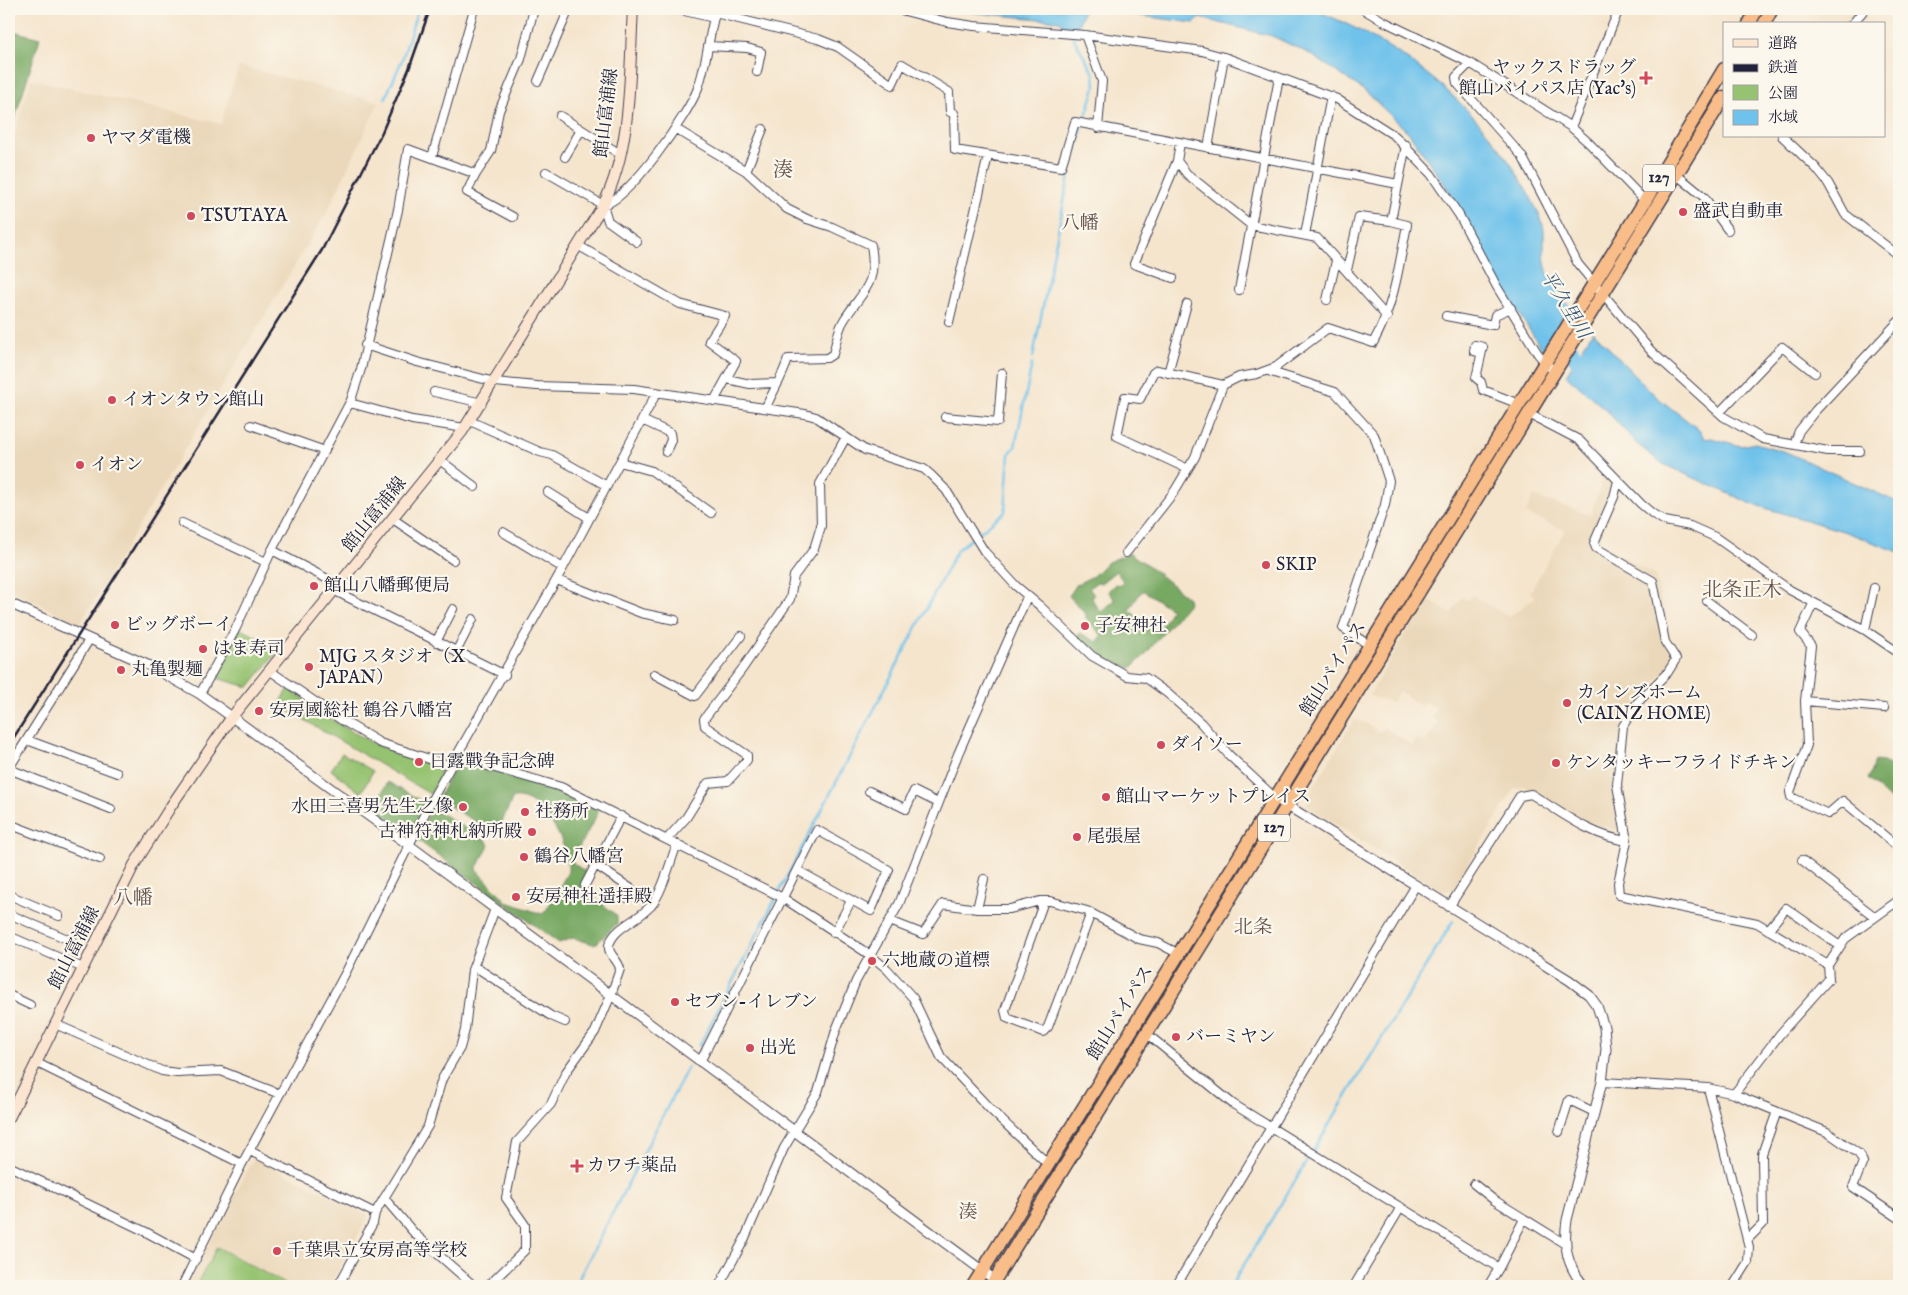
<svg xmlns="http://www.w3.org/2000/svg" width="1908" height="1295" viewBox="0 0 1908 1295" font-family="'IM FELL English','Noto Serif JP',serif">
  <rect width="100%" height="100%" fill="#fbf7ec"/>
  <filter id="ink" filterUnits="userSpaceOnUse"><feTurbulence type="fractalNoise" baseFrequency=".02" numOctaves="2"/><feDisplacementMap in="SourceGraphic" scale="10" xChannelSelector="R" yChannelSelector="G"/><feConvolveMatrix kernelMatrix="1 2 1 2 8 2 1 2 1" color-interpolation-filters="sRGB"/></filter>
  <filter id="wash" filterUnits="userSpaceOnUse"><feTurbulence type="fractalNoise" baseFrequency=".0096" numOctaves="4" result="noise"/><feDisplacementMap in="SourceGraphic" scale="20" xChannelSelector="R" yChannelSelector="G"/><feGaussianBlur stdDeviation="1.12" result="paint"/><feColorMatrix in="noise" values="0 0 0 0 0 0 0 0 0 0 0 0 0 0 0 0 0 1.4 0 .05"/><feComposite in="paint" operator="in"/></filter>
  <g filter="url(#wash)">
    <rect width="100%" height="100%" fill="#f5e5cd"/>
    <path fill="#ebd8ba" d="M239,66L379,102L328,210L80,624L9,589V138L13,139L31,79L221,124Z
      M1604,473L1620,487L1597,542L1656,576L1668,641L1675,648L1678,655L1671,666L1639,697L1626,726L1619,784L1627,834L1589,822L1524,786L1514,789L1453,889L1442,891L1306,805L1312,790L1354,720L1364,722L1379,732L1384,727L1412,746L1417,739L1424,743L1438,723L1432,718L1436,708L1425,702L1421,706L1399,691L1392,702L1369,696L1426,599L1451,614L1462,597L1468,600L1472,595L1509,617L1535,597L1530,592L1565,530L1526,514L1533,496L1591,515Z
      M254,1158L369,1215L329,1286H187Z"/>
    <path fill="#96c371" stroke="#5c7256" d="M239,628L276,646L270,652L275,655L249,687L216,678Z
      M289,688L337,723L378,746L438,766L440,777L430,794L279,705Z
      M342,753L373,771L361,793L331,770Z
      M217,1247L289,1286H196Z"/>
    <path fill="#78a963" stroke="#4d664f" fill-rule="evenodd" d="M9,30L40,38L9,137Z
      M1129,553L1149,566L1188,598L1189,602L1144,656L1131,668C1109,662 1092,653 1077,637L1080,633L1097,642L1102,636L1086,618V614L1069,596L1077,584L1093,576L1106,563ZM1116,571L1123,581L1120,585L1115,584L1108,591L1115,600L1101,612L1092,599L1094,595L1089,588L1097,582L1101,583ZM1144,591L1171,609L1164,623L1154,631L1129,610L1141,592Z
      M1875,761L1883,762L1899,769V808L1868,779Z
      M470,763L559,789L597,808L598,813L572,860L574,864L589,874L582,885L584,889L617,916V924L597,943L593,944L573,938L559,943L416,839L432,808L487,841L489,846L476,869L507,902L542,914L546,911L568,872C571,847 542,794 513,798L498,830L492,832L438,799L455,765Z
      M388,782L425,803L409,834L373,807Z"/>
    <path fill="#6fc2eb" stroke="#487293" d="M936,9H1312C1413,48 1497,120 1541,219C1545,229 1544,234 1544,244C1543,272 1552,286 1569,306L1542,349L1497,280L1451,194L1409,133L1365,91L1310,54L1272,36L1200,18L1194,23L1091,9L1083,12L1078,26L1064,27L1060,21Z
      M1593,331L1639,380L1658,398L1698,429L1705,439L1711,438L1741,446L1755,443L1786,452L1899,503V552L1846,532L1752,504L1663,464L1637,444L1606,410L1566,375Z"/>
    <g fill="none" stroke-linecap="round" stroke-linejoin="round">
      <path stroke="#6fc2eb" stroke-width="2.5" d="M385,99L402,60L418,9
        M1033,357L1072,161L1095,87L1094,74L1073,37
        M699,1046L957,550L1005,512L1009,454L1015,447L1032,364
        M575,1286L688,1067
        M1231,1286L1453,921"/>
      <path stroke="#6fc2eb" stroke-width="16" d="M1544,310L1589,377"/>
    </g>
  </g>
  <g filter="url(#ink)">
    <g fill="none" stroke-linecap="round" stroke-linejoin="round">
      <g stroke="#423f51" stroke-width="10">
        <path id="minor" d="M676,9L714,18
          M897,9L947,22L974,26L1085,35L1202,51L1227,58L1337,99L1395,136L1431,174L1459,215L1497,287L1538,354L1555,373
          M1363,9L1383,21L1470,63L1571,127L1589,143L1645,201
          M715,13L818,39L838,47L892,85L902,64L949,92L950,112L954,113L955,150L1061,167L1075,122L1398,184
          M1852,24L1865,9
          M1085,35L1102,81L1098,128
          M708,46L747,48L761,52L757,72
          M1470,63L1456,77L1457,83L1522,156L1578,264L1651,351L1724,417L1763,439L1828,451H1860
          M538,81L569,9
          M560,116L620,154
          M1571,127L1619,9
          M676,129L746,171L787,209L807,219L832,227L871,245C878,285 863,290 844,320C838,329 836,344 833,354L827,358L788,359C783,376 773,391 766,407
          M1782,136L1816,168L1828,183L1845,214L1899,256
          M1180,143L1177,161L1187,174L1251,225L1317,238L1387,317
          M1208,148L1224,57
          M432,157L474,9
          M565,157L581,130
          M746,171L763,129
          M546,172L603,205C629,200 689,113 698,88C707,62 709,35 716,9
          M476,174L491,151L499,111L521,59L534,9
          M1677,175L1704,197L1728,230
          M603,205L608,221L637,242
          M1391,221L1406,145
          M1305,235L1331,96
          M579,246L680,304L725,316L709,341L736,361L714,401
          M1173,278L1134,264L1177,161
          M1239,290L1279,78
          M1327,300L1336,261
          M1446,316L1493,325L1495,315L1511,308
          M949,322L988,156
          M365,345L417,362L495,382L537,386L634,389L805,414L816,417L865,450L924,469L931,475L946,490L984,551L1016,586L1040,606L1092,656L1127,676L1146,678L1167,693L1201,723L1229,755L1275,798
          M1481,353L1474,351L1475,345L1483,347L1476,378L1481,382L1483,390L1519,404
          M1268,371L1335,392L1374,435L1389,481L1385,505L1343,628L1369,645
          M1168,373L1187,304
          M727,379L750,384L777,383
          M434,392L482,403
          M350,403L412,420L465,428
          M1720,412L1782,347L1815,373
          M1529,414L1579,440L1641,504L1653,514L1665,521L1690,526L1715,537L1790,590L1865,630L1899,653
          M945,417L998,422L1002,373
          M642,420L670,433L671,440L666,452
          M470,421L540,452L552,455L607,486
          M251,425L325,451
          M1794,444L1799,431L1815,411L1899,321
          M440,460L475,487
          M620,462L652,471L711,513
          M1188,469L1117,436L1125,397L1140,399L1153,373L1157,370L1223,385L1239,377L1257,374L1276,367L1328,328L1373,343C1395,303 1398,270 1407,225L1391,221L1359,217L1347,270
          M1618,481L1614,497L1594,543L1596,548L1653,581L1665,642L1676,659L1668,672L1637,703L1623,726L1617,785L1627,841L1618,883L1619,895L1757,923L1828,965
          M548,492L589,518
          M393,519L453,560
          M182,523L266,562
          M503,532L563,568
          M272,550L351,400L361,369L398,210L408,149L476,174L467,192L513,217
          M1126,553L1174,492L1195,457L1223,385
          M557,580L641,613L675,620
          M335,591L505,675
          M1707,601L1752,635
          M1813,604L1800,632L1811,646L1805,701L1807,745L1790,792L1791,797L1828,814L1843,801L1899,848
          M1865,630L1874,588
          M436,642L453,609
          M456,652L473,619
          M269,670L340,719L380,743L451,766
          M654,674L695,696L741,636
          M200,694L236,628L272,550L339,585
          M1805,701L1884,708
          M27,740L117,773
          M457,757L561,787L783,898L870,955L887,969L913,998L941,1057L991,1110L1048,1164
          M9,768L89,640
          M9,769L111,809
          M869,791L906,809L914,791L938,803
          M9,824L100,859
          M667,839L686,818L708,783L728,781L747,760V755L705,726L704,719L743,668L790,599L794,576L814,549L821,526L820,484L846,437
          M1802,860L1875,917
          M597,866L633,890L627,898
          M585,885L621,816
          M9,895L59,916
          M1044,901L1005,1010L1007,1018L1043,1032L1048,1027L1091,913
          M1449,907L1520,796L1531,794C1562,813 1591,836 1627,841
          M977,909L984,879
          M9,914L72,941
          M890,921L923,934L943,904L977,909H1010L1040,901H1050L1087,911L1139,939L1158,943L1179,954
          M1768,930L1786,908L1840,946
          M834,933L851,901
          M9,936L83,968
          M474,966L551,1016L565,1022
          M9,995L30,1005
          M55,1024L162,1071L177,1073L221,1071L280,1094
          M1147,1034L1233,1104L1499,1268
          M700,1062L817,830L889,870L871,911L797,870
          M37,1063L242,1164
          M1602,1082L1708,1088L1734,1094L1827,1132L1859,1154L1863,1162L1853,1187L1899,1218
          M1708,1088L1749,1247L1748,1262L1733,1286
          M1734,1094L1780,1034L1829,979L1828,965L1845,939L1899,900
          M1559,1132L1569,1100L1594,1112
          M250,1151L375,1213
          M9,1166L144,1231L196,1259
          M1474,1184L1494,1200L1565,1244
          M384,1198L415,1234L474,1286
          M1748,1239L1763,1224L1762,1154L1776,1114
          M182,1286L242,1164L346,972L431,801L563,568L657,392
          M338,1286L373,1223L375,1213L428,1126L442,1079L460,1048L465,1030L472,970L495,909
          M488,1286L525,1250V1225L506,1198L517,1142L551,1104L566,1072L595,1032L611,995L620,969C619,960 607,954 609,945C615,925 643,919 654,902C665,885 670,862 677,844
          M719,1286L744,1240L784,1148L818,1092L836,1030L856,981L899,904L958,754L1027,597
          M1176,1286L1416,885
          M1354,1286L1401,1207
          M1488,1286L1499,1268L1524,1219"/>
      </g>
      <g stroke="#423f51" stroke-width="11">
        <path id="tertiary" d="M9,603L150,666L200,694L409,845L995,1280
          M1275,798L1569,980L1589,995L1597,1006L1604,1027L1606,1049L1602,1082L1567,1220C1563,1246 1567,1266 1584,1286"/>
      </g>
      <g stroke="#423f51" stroke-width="12">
        <path id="secondary" d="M9,1118L134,865L171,806L231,718L462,432L603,205C633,145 629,73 633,9"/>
      </g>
      <g stroke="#423f51" stroke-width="15">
        <path id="trunk" d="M1749,24L1757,9
          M1764,24L1772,9
          M973,1286L1645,201L1724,69
          M991,1286L1724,97"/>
      </g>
      <use href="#minor" stroke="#fff" stroke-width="8"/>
      <use href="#tertiary" stroke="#fff" stroke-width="9"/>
      <use href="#secondary" stroke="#fce5d0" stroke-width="10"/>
      <use href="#trunk" stroke="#f8bd89" stroke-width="12"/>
      <path stroke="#22223b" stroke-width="2.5" d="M9,745L322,250L382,132L409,69L430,9"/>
    </g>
  </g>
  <g fill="#d1495b" stroke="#fbf7ec" stroke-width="2">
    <path d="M1643.5 70.5h5v5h5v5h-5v5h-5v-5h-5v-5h5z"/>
    <circle cx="91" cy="138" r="5"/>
    <circle cx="1683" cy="212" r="5"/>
    <circle cx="191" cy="216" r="5"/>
    <circle cx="112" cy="400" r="5"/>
    <circle cx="80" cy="465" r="5"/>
    <circle cx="1266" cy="565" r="5"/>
    <circle cx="314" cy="586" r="5"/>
    <circle cx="115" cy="625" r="5"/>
    <circle cx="1085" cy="626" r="5"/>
    <circle cx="203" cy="649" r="5"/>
    <circle cx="309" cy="667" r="5"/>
    <circle cx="121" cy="670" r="5"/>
    <circle cx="1567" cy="703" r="5"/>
    <circle cx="259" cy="711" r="5"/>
    <circle cx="1161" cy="745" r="5"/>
    <circle cx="419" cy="762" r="5"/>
    <circle cx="1556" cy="763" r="5"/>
    <circle cx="1106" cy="797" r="5"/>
    <circle cx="463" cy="807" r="5"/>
    <circle cx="525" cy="812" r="5"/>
    <circle cx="532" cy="832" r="5"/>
    <circle cx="1077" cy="837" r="5"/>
    <circle cx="524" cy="857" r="5"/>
    <circle cx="516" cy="897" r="5"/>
    <circle cx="872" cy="961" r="5"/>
    <circle cx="675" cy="1002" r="5"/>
    <circle cx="1176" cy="1037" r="5"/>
    <circle cx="750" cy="1048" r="5"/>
    <path d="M574.5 1158.5h5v5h5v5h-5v5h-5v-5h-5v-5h5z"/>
    <circle cx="277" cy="1251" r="5"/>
  </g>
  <g text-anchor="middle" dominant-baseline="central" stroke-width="4.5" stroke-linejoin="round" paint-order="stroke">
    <g fill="#fbf7ec" stroke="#636270" stroke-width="1">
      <rect x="1643" y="164.5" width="32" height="27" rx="4"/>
      <rect x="1258" y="814.5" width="32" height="27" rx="4"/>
    </g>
    <g font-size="16" font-weight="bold" fill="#22223b">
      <text x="1659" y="178">127</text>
      <text x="1274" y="828">127</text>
    </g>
    <g font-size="18" fill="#22223b" stroke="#fbf7ec" text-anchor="start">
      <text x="1636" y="68" text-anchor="end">ヤックスドラッグ<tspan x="1636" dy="21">館山バイパス店 (Yac's)</tspan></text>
      <text x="101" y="138">ヤマダ電機</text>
      <text x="1693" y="212">盛武自動車</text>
      <text x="201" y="216">TSUTAYA</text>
      <text x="122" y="400">イオンタウン館山</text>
      <text x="90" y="465">イオン</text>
      <text x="1276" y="565">SKIP</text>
      <text x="324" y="586">館山八幡郵便局</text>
      <text x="125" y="625">ビッグボーイ</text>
      <text x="1095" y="626">子安神社</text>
      <text x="213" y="649">はま寿司</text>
      <text x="319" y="657">MJG スタジオ（X<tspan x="319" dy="21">JAPAN）</tspan></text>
      <text x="131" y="670">丸亀製麺</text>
      <text x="1577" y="693">カインズホーム<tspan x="1577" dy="21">(CAINZ HOME)</tspan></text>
      <text x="269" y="711">安房國総社 鶴谷八幡宮</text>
      <text x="1171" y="745">ダイソー</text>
      <text x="429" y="762">日露戰争記念碑</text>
      <text x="1566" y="763">ケンタッキーフライドチキン</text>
      <text x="1116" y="797">館山マーケットプレイス</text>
      <text x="453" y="807" text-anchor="end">水田三喜男先生之像</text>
      <text x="535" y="812">社務所</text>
      <text x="522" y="832" text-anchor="end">古神符神札納所殿</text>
      <text x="1087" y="837">尾張屋</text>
      <text x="534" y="857">鶴谷八幡宮</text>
      <text x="526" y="897">安房神社遥拝殿</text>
      <text x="882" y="961">六地蔵の道標</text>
      <text x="685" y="1002">セブン-イレブン</text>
      <text x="1186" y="1037">バーミヤン</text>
      <text x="760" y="1048">出光</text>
      <text x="587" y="1166">カワチ薬品</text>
      <text x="287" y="1251">千葉県立安房高等学校</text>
    </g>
    <g font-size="18" fill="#22223b" stroke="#fbf7ec">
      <text transform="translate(607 113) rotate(-83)">館山富浦線</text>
      <text transform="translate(375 515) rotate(-51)">館山富浦線</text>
      <text transform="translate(1334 669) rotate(-58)">館山バイパス</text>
      <text transform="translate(75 948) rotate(-63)">館山富浦線</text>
      <text transform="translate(1121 1013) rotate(-58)">館山バイパス</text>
    </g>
    <g font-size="19" fill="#66524d" stroke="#fbf7ec">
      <text x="1080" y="224">八幡</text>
      <text x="1253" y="928">北条</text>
      <text x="968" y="1213">湊</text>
    </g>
    <g font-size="19" font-style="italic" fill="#3d5a79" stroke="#fbf7ec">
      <text transform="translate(1565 305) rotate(58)">平久里川</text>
    </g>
    <g font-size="20" fill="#66524d" stroke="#fbf7ec">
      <text x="783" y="170">湊</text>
      <text x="1742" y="590">北条正木</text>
      <text x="133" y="898">八幡</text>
    </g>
  </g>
  <rect width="1908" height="1295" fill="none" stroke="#fbf7ec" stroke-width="30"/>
  <rect x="1723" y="22" width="162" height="115" fill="#fbf7ec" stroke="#a4a2a5"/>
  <rect x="1733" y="39" width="25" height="8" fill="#fce5d0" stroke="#a4a2a5"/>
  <text x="1768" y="48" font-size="15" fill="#22223b">道路</text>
  <rect x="1733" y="64" width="25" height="8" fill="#22223b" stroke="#a4a2a5"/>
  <text x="1768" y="72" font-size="15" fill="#22223b">鉄道</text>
  <rect x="1733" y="85" width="25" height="15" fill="#96c371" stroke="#a4a2a5"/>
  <text x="1768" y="98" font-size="15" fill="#22223b">公園</text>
  <rect x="1733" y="110" width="25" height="15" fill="#6fc2eb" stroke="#a4a2a5"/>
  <text x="1768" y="122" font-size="15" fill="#22223b">水域</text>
</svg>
